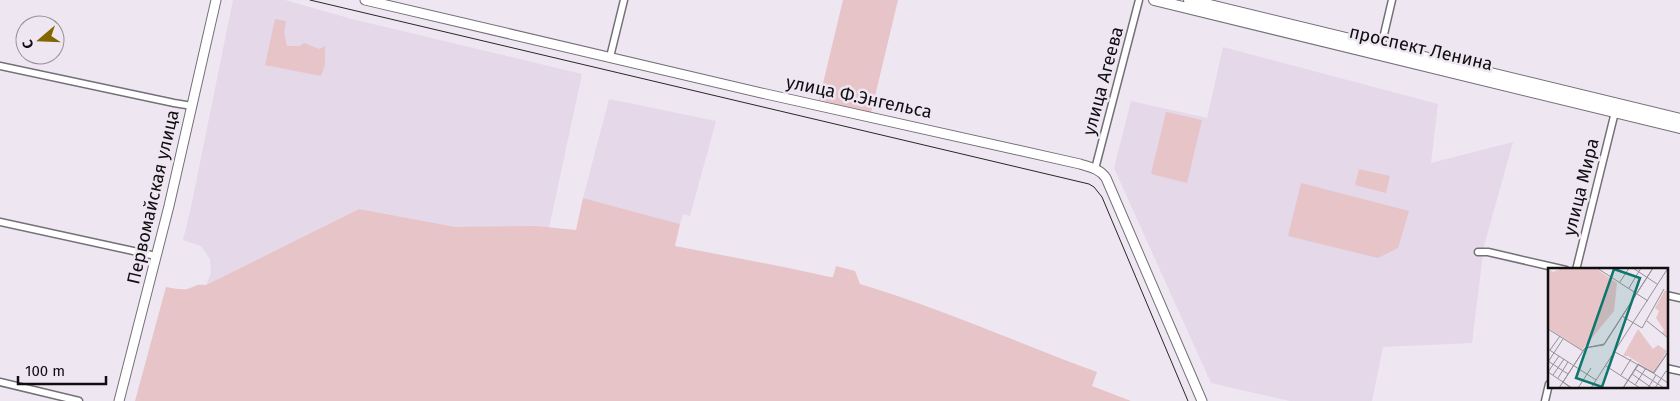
<svg xmlns="http://www.w3.org/2000/svg" width="1680" height="401" viewBox="0 0 1680 401" font-family="'Fira Sans',sans-serif">
  <rect width="100%" height="100%" fill="#eee7f1"/>
  <path fill="#e4d8e9" d="M233,0H285L352,19L582,74L549,228L456,227L359,209L206,285L211,273L210,259L201,246L183,240L191,207Z
    M1223,47L1438,104L1431,163L1513,142L1484,246L1472,343L1383,347L1372,401H1290L1211,383L1114,168L1131,101L1207,118Z
    M609,99L716,121L690,216L683,214L680,224L583,198Z"/>
  <path fill="#e7c4c8" d="M843,0H898L871,113L819,100Z
    M275,19L286,21L284,32L287,46H300L304,43L319,49L325,46V64L321,76L265,65Z
    M1166,112L1202,120L1187,183L1151,174Z
    M1359,169L1390,176L1386,193L1355,185Z
    M1301,183L1409,211L1398,248L1378,258L1288,236Z
    M583,198L680,224L675,246L784,267L830,277H833L836,266L855,271L860,284C940,308 1018,343 1097,372L1092,386L1131,401H135L166,287C173,288 180,290 187,289C196,287 194,284 206,285L359,209L456,227L535,226L576,230Z"/>
  <g fill="none" stroke-linecap="round" stroke-linejoin="round">
    <g stroke="#756f78" stroke-width="9">
      <path id="street" d="M1381,47L1392,0
        M610,57L624,0
        M0,66L174,103L192,106
        M1095,169L1139,0
        M0,222L156,256
        M1478,252H1488L1566,270
        M1576,270L1615,112
        M1666,295L1680,298
        M1666,368L1680,371
        M0,382L79,401
        M1545,401L1549,384"/>
    </g>
    <g stroke="#756f78" stroke-width="11">
      <path id="secondary" d="M365,0L766,94L1080,164C1090,167 1100,169 1106,178L1202,401
        M119,401L169,206L216,0"/>
    </g>
    <g stroke="#756f78" stroke-width="12">
      <path id="primary" d="M1154,0L1680,128
        M1189,0L1680,119"/>
    </g>
    <use href="#street" stroke="#fff" stroke-width="6"/>
    <use href="#secondary" stroke="#fff" stroke-width="9"/>
    <use href="#primary" stroke="#fff" stroke-width="10"/>
    <path stroke="#29272a" stroke-width="1" d="M310,0L1089,184L1094,187L1102,197L1188,401"/>
  </g>
  <g text-anchor="middle" dominant-baseline="central" stroke-width="5" stroke-linejoin="round" paint-order="stroke">
    <g font-size="18" fill="#100e11" stroke="#eee7f1">
      <text transform="translate(1421 48) rotate(13)">проспект Ленина</text>
      <text transform="translate(1103 81) rotate(-75)">улица Агеева</text>
      <text transform="translate(859 97) rotate(12)">улица Ф.Энгельса</text>
      <text transform="translate(1581 187) rotate(-76)">улица Мира</text>
      <text transform="translate(153 197) rotate(-77)">Первомайская улица</text>
    </g>
  </g>
  <g transform="translate(1548 268)">
    <rect width="120" height="120" fill="#eee7f1"/>
    <path d="M0,0L5,4L14,0H47L69,15L66,43L34,82L0,60ZM117,22L120,24V69L114,65L116,62L108,50L111,43L107,40ZM90,61L105,81L110,77L119,83L105,104L80,88H75Z" fill="#e7c4c8"/>
    <path fill="none" stroke="#959097" stroke-width="1" d="M49,0L100,33M85,0L109,16M72,14L81,0M81,20L93,0M74,48L94,60L116,21M99,53L120,70M0,61L35,83M0,81L48,112M2,82L12,68M67,84L105,105L120,84M0,93L20,106M0,94L15,71M58,98L92,120M87,101L116,120M0,104L11,88M0,104L24,120M105,105L120,115M84,106L104,120M5,107L16,91M73,107L83,91M10,110L20,94M87,117L98,100M11,120L37,80L56,77L105,0M23,120L15,114L37,80L56,76L105,0M30,120L43,100M43,120L120,0M75,120L91,96M75,120L90,96L106,105L120,84M100,120L108,107M107,120L118,103L120,104"/>
    <path fill="#0f766e" fill-opacity="0.15" stroke="#0f766e" stroke-width="2.5" d="M66,1L92,10L54,119L28,110Z"/>
    <rect width="120" height="120" fill="none" stroke="#100e11" stroke-width="2.5"/>
  </g>
  <g transform="translate(40 40) rotate(251)"><circle r="24" fill="#eee7f1" stroke="#959097"/>
  <path d="M0-4L9 19L0 12L-9 19Z" fill="#836600"/>
  <text y="-8" font-size="14" font-weight="bold" text-anchor="middle" fill="#100e11">С</text>
  </g>
  <path d="M18 376v8h88v-8" fill="none" stroke="#100e11" stroke-width="2.5"/>
  <text x="25" y="376" font-size="15" fill="#100e11" stroke="#eee7f1" stroke-width="4" paint-order="stroke">100 m</text>
</svg>
